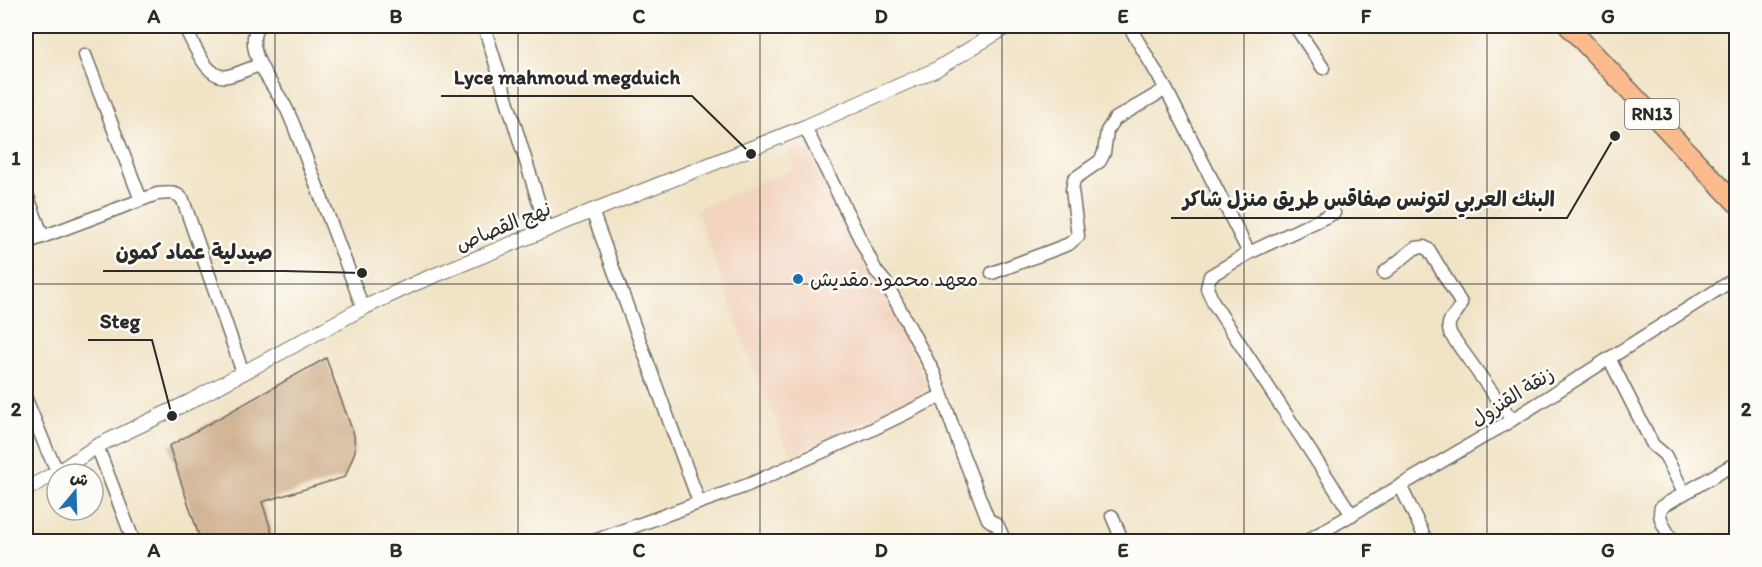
<svg xmlns="http://www.w3.org/2000/svg" width="1762" height="567" viewBox="0 0 1762 567" font-family="Itim,'Playpen Sans Arabic',sans-serif">
  <rect width="100%" height="100%" fill="#fdfcf7"/>
  <filter id="ink" filterUnits="userSpaceOnUse"><feTurbulence type="fractalNoise" baseFrequency=".0167" numOctaves="2"/><feDisplacementMap in="SourceGraphic" scale="12" xChannelSelector="R" yChannelSelector="G"/><feConvolveMatrix kernelMatrix="1 2 1 2 8 2 1 2 1" color-interpolation-filters="sRGB"/></filter>
  <filter id="wash" filterUnits="userSpaceOnUse"><feTurbulence type="fractalNoise" baseFrequency=".008" numOctaves="4" result="noise"/><feDisplacementMap in="SourceGraphic" scale="24" xChannelSelector="R" yChannelSelector="G"/><feGaussianBlur stdDeviation="1.35" result="paint"/><feColorMatrix in="noise" values="0 0 0 0 0 0 0 0 0 0 0 0 0 0 0 0 0 1.4 0 .05"/><feComposite in="paint" operator="in"/></filter>
  <g filter="url(#wash)">
    <rect width="100%" height="100%" fill="#f1e3c6"/>
    <path fill="#f3d4bf" d="M797,147L813,155L926,383L921,395L791,456L746,349L697,209L794,168L788,151Z"/>
    <g id="blocks">
      <path fill="#cfae8c" d="M326,358L354,435L355,451L345,477L262,502L275,542H201L169,446Z"/>
    </g>
  </g>
  <g filter="url(#ink)">
    <use href="#blocks" fill-opacity="0" stroke="#706b61" stroke-width="1.5"/>
    <g fill="none" stroke-linecap="round" stroke-linejoin="round">
      <g stroke="#706b61" stroke-width="15">
        <path id="minor" d="M184,26C193,41 206,81 228,76C239,74 249,68 260,65
          M258,26C243,49 272,84 284,104C288,111 291,119 294,126L363,308
          M484,26L547,229
          M1129,26L1166,89L1249,253
          M1295,26L1323,68
          M85,55L141,200
          M805,127L876,271L886,283L934,373L962,453L988,519L998,526L1005,542
          M26,192L43,237
          M592,211L699,502
          M1334,213L1249,253L1210,276L1207,288L1214,304L1352,515
          M26,243L157,194C167,193 177,191 183,200L243,373
          M992,273L1069,244L1078,236L1072,190L1074,179L1100,161L1104,153L1107,131L1115,119L1166,89
          M1384,273L1415,248L1424,247L1429,250L1461,303C1458,316 1443,319 1451,335L1512,420
          M1609,358L1653,445L1665,455L1684,493
          M26,399L47,450L58,472
          M97,446L134,542
          M1401,487L1427,542
          M1112,516L1123,542
          M591,542L748,485L869,431L941,396
          M1305,542L1512,420L1736,278
          M1673,542C1667,531 1657,519 1661,507L1736,463"/>
      </g>
      <g stroke="#706b61" stroke-width="16">
        <path id="tertiary" d="M26,489L58,472L97,446L191,401L363,308L416,283L592,211L805,127L935,70L1008,26"/>
      </g>
      <g stroke="#706b61" stroke-width="21">
        <path id="primary" d="M1568,26L1736,203"/>
      </g>
      <use href="#minor" stroke="#fff" stroke-width="12"/>
      <use href="#tertiary" stroke="#fff" stroke-width="14"/>
      <use href="#primary" stroke="#fbbb8d" stroke-width="18"/>
    </g>
  </g>
  <path fill="none" stroke="#2b2b2b" stroke-width="1.5" stroke-opacity="0.55" d="M275,26V542M518,26V542M760,26V542M1002,26V542M1244,26V542M1487,26V542M26,284H1736"/>
  <circle fill="#1f6fb2" stroke="#fdfcf7" stroke-width="2" cx="798" cy="279" r="6"/>
  <g text-anchor="middle" dominant-baseline="central" stroke-width="5" stroke-linejoin="round" paint-order="stroke">
    <rect fill="#fdfcf7" stroke="#6a6a68" stroke-width="1.5" x="1625" y="99" width="54" height="30" rx="4.5"/>
    <g font-size="18" font-weight="bold" fill="#2b2b2b">
      <text x="1652" y="114">RN13</text>
    </g>
    <g font-size="20" fill="#2b2b2b" stroke="#fdfcf7">
      <text transform="translate(503 226) rotate(-22)">نهج القصاص</text>
      <text transform="translate(1512 396) rotate(-32)">زنقة القنزول</text>
    </g>
    <g font-size="20" fill="#2b2b2b" stroke="#fdfcf7" text-anchor="start">
      <text x="810" y="279">معهد محمود مقديش</text>
    </g>
  </g>
  <path fill="none" stroke="#2b2b2b" stroke-width="2" d="M751 154L692 96H441M1615 136L1567 218H1171M362 273L284 271H103M172 416L152 340H88"/>
  <g fill="#2b2b2b" stroke="#fdfcf7" stroke-width="2">
    <circle cx="751" cy="154" r="6"/>
    <circle cx="1615" cy="136" r="6"/>
    <circle cx="362" cy="273" r="6"/>
    <circle cx="172" cy="416" r="6"/>
  </g>
  <g font-size="21" text-anchor="middle" font-weight="bold" fill="#2b2b2b" stroke="#fdfcf7" stroke-width="5" stroke-linejoin="round" paint-order="stroke">
    <text x="567" y="84">Lyce mahmoud megduich</text>
    <text x="1369" y="206">البنك العربي لتونس صفاقس طريق منزل شاكر</text>
    <text x="194" y="259">صيدلية عماد كمون</text>
    <text x="120" y="328">Steg</text>
  </g>
  <rect width="1762" height="567" fill="none" stroke="#fdfcf7" stroke-width="66"/>
  <g transform="translate(75 492) rotate(19)"><circle r="28" fill="#fdfcf7" stroke="#a9a8a5" stroke-width="1.5"/>
  <path d="M0-4.5L10 22L0 15L-10 22Z" fill="#1f6fb2"/>
  <text y="-9" font-size="16" font-weight="bold" text-anchor="middle" fill="#2b2b2b">ش</text>
  </g>
  <rect x="33" y="33" width="1696" height="501" fill="none" stroke="#2b2b2b" stroke-width="2"/>
  <g font-size="20" text-anchor="middle" font-weight="bold" fill="#2b2b2b">
    <text x="154" y="23">A</text>
    <text x="396" y="23">B</text>
    <text x="639" y="23">C</text>
    <text x="881" y="23">D</text>
    <text x="1123" y="23">E</text>
    <text x="1366" y="23">F</text>
    <text x="1608" y="23">G</text>
    <text x="16" y="165">1</text>
    <text x="1746" y="165">1</text>
    <text x="16" y="416">2</text>
    <text x="1746" y="416">2</text>
    <text x="154" y="557">A</text>
    <text x="396" y="557">B</text>
    <text x="639" y="557">C</text>
    <text x="881" y="557">D</text>
    <text x="1123" y="557">E</text>
    <text x="1366" y="557">F</text>
    <text x="1608" y="557">G</text>
  </g>
</svg>
